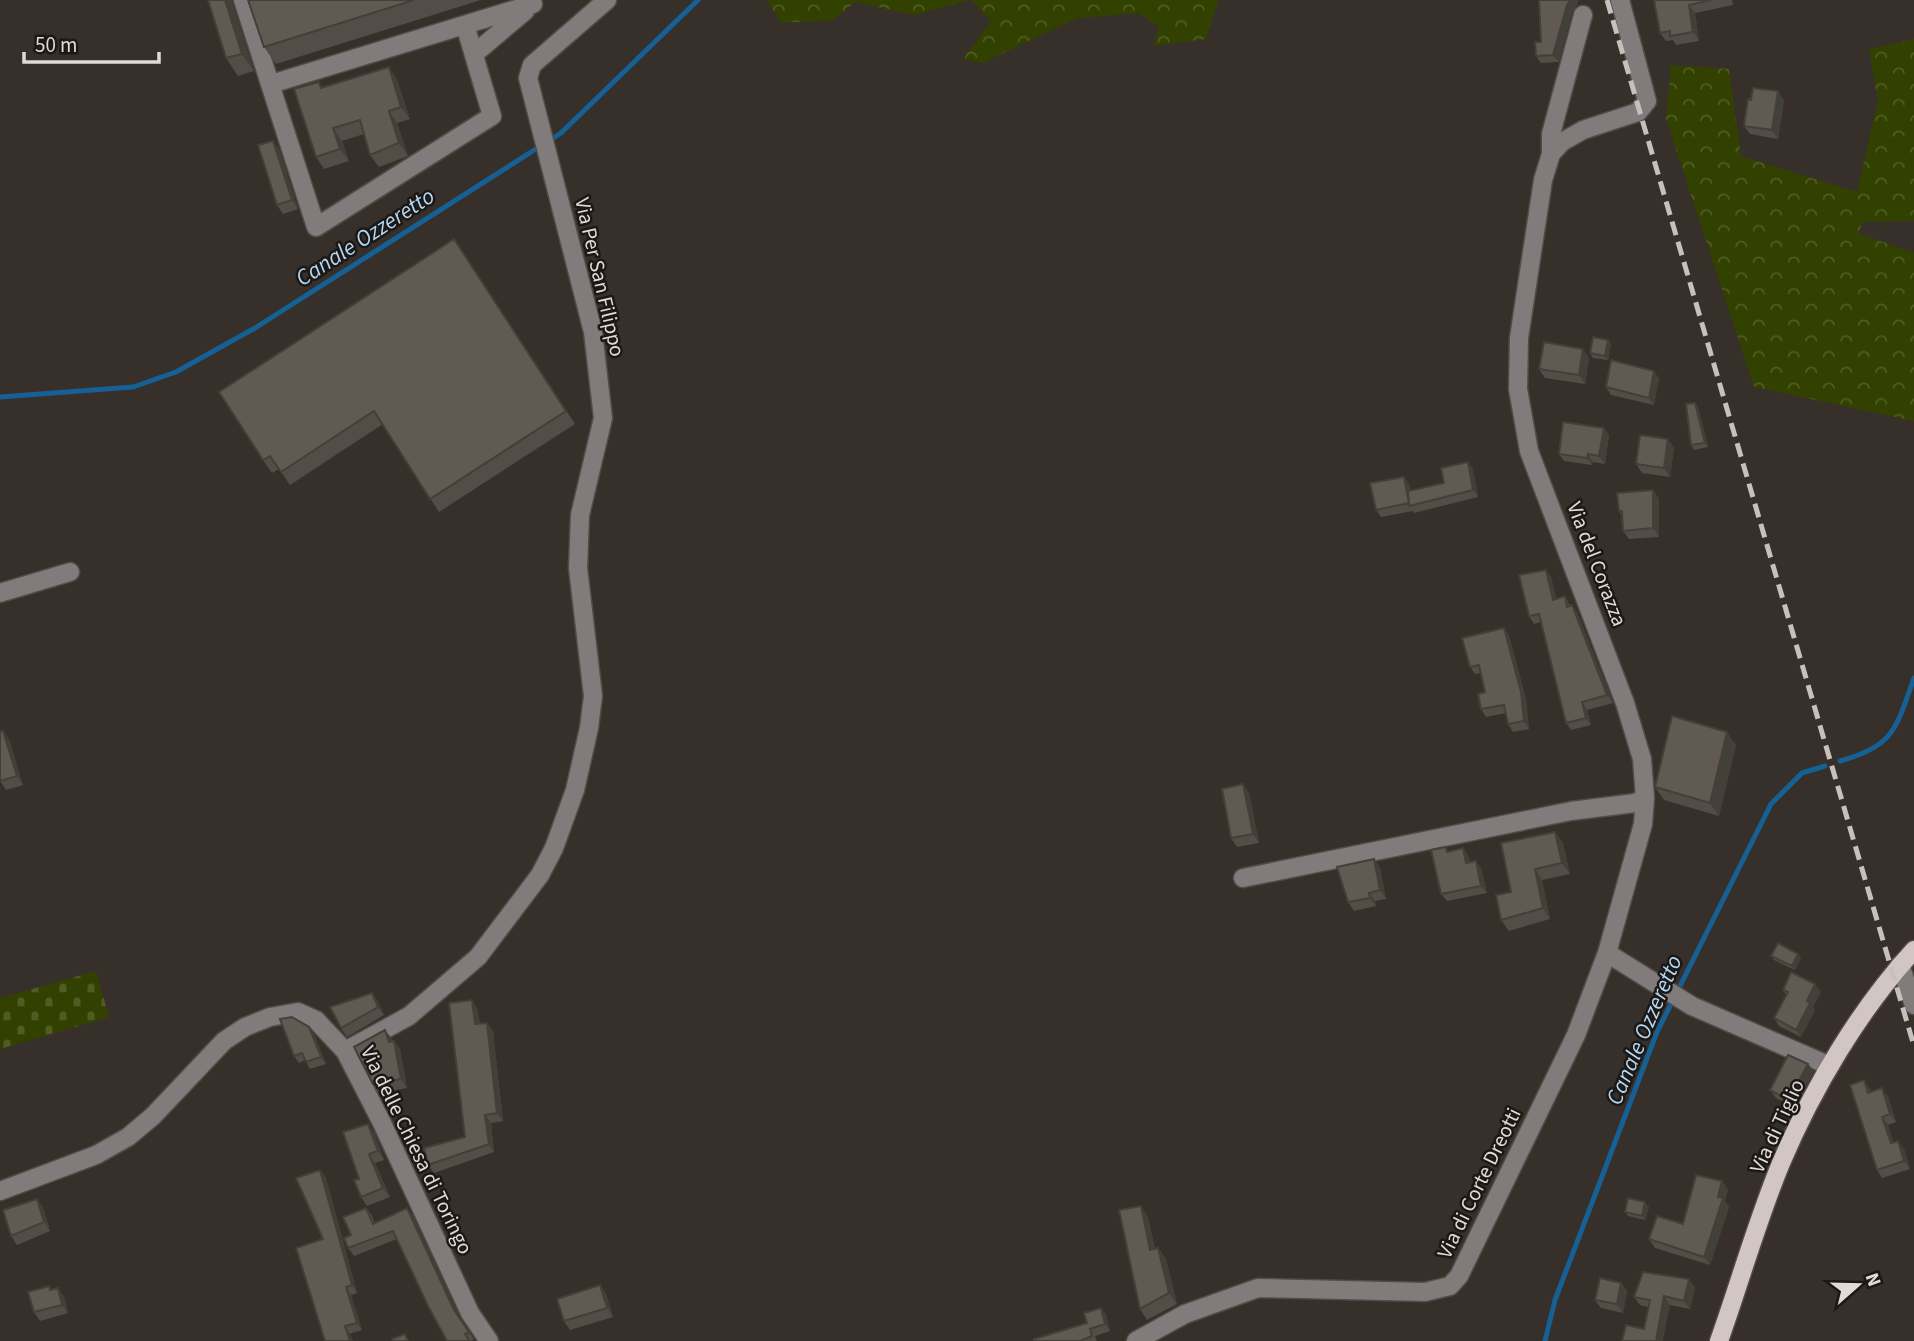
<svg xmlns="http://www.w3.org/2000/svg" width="1914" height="1341" viewBox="0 0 1914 1341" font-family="'Source Sans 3',sans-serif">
  <defs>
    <pattern id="forest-crowns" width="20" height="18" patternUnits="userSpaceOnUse" patternTransform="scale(1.75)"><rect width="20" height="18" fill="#334100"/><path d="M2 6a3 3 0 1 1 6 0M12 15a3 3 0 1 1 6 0" fill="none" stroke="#505c24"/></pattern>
    <pattern id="cemetery-stones" width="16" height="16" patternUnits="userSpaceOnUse" patternTransform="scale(1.75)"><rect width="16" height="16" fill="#334100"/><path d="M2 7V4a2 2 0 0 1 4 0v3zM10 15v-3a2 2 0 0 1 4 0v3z" fill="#505c24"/></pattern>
  </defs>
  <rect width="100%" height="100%" fill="#372f2a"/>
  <path fill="url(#forest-crowns)" d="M767,0H970L914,15L855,2L833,20L781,23Z
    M971,0H1217L1218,1L1206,39L1154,46L1159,27L1139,13L1078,18L982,63L963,59L991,21Z
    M1914,39V221L1863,222L1858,233L1914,253V421L1754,387L1666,119L1671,65L1729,69L1741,156L1857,192L1878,101L1869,49Z"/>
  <path fill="url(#cemetery-stones)" d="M96,971L109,1017L0,1049V998Z"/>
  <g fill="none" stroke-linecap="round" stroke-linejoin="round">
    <path stroke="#156095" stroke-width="5" d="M0,397L133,387L176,372L255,328L561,133L698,0
      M1840,761C1895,746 1896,728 1914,678
      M1545,1341L1555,1300L1657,1032L1771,804L1802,773L1825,766"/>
    <g stroke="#524b46" stroke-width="21">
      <path id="minor" d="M243,0L316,227L492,116L465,25
        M474,54L525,11
        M271,84L533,4
        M1551,154V134L1583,15
        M0,593L70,572
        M1243,878L1571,811L1635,803L1645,798
        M1607,953L1692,1006L1830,1066
        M1900,965L1914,1005
        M345,1051L409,1016L478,957L540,875L554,848L575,790L589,728L593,696L578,568L580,515L603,418L593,332L528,78L532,65L607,0
        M0,1191L96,1155L128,1137L153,1116L224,1041L245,1027L270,1017L298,1012L316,1020L345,1051L382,1123L470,1313L489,1341
        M1136,1341L1185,1314L1258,1288L1425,1292L1450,1286L1459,1276L1576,1035L1607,953L1643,824L1645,798L1642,759L1625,703L1529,451L1518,389L1519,338L1543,180L1551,154L1562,142L1583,130L1638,112L1647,101L1620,0"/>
    </g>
    <g stroke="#524b46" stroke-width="21">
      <path id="major" d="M1719,1341C1740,1282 1757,1221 1781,1163C1813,1088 1859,1010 1914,950"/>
    </g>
    <use href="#minor" stroke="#817b7b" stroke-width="18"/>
    <use href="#major" stroke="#d1c6c4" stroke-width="18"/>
    <path stroke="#c7c0bd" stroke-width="5" stroke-dasharray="14 7" stroke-linecap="butt" d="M1607,0L1914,1046"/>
  </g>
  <path fill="#534d47" d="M208,0H233L232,3L254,71L238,76L226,58Z
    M248,0H481L276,64L264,47Z
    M1578,0L1577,5L1572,12L1559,62L1541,63L1536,56L1541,42Z
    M1654,0H1732L1733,5L1695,13L1699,41L1676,45L1673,40L1666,41L1660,33Z
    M389,67L397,80L410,119L397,123L408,156L379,167L370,155L364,134L342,141L349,161L324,169L316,157L323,88Z
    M1784,100L1778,139L1750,134L1744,126Z
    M279,149L298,209L283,214L277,205Z
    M463,252L575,424L439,512L383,424L290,485L279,469L272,473L263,460Z
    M1608,340L1611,344L1608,360L1593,358L1590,353Z
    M1589,358L1585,384L1545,378L1539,369Z
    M1659,378L1654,405L1611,395L1606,387Z
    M1695,403L1698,407L1708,447L1694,450L1691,445Z
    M1604,428L1609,435L1605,464L1593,462L1592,465L1564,461L1559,454Z
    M1668,439L1674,448L1670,477L1642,473L1636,464Z
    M1473,469L1478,497L1414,513L1413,511L1381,517L1376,510L1404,477L1409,484L1410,491L1444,483Z
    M1653,490L1659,499V537L1629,539L1623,531L1622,516L1619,511Z
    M1546,570L1551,577L1556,599L1565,596L1570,606L1577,612L1613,703L1587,710L1591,725L1571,730L1566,723L1541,622L1534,624L1529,616Z
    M1504,628L1509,636L1526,699L1529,729L1513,732L1508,724L1506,713L1486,717L1481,709L1485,692L1481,673L1475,674L1470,667Z
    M9,739L23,785L6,790L0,781Z
    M1736,745L1719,816L1664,800L1655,787Z
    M1249,793L1259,843L1237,847L1231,838Z
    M1555,832L1563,843L1570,874L1542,880L1550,919L1509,931L1501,920L1511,892Z
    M1463,848L1468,856L1470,862L1481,868L1487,893L1447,901L1441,894L1449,851Z
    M1374,859L1380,868L1386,899L1375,901L1376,906L1354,911L1348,902Z
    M1771,956L1801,958L1795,970L1774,960Z
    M1783,990L1821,992L1813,1007L1815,1010L1801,1037L1779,1026L1774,1018L1786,995Z
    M372,993L378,1002L384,1015L347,1037L341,1028Z
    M477,1008L480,1024L487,1023L493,1031L503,1121L491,1123L494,1152L434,1173L428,1165L465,1137Z
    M314,1034L326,1064L310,1069L305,1060L299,1063L294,1056Z
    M392,1039V1041H394L400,1049L407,1088L379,1093L373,1084Z
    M1814,1071L1794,1107L1776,1098L1770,1090Z
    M1870,1089L1871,1092L1888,1096L1896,1122L1888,1125L1893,1142L1904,1149L1910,1169L1882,1178L1877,1170Z
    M374,1132L384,1160L375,1163L390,1197L367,1206L361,1197L359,1179Z
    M320,1170L326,1178L357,1293L351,1295L362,1330L325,1341Z
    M1722,1181L1728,1190L1725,1201L1729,1207L1710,1265L1655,1248L1649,1239L1683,1224Z
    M37,1199L43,1208L50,1231L17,1245L11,1236Z
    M1649,1207L1645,1220L1628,1216L1625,1212Z
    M366,1208L372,1216L375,1224L407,1208L413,1216L460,1318L474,1339L471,1341H447L397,1239L354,1256L348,1248L351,1235Z
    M1148,1217L1155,1249L1158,1248L1166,1259L1177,1304L1147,1320L1140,1309Z
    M1689,1279L1695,1288L1690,1309L1670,1305L1644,1329L1648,1307L1640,1305L1634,1297Z
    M1621,1283L1627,1291L1623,1313L1601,1308L1595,1300Z
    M600,1285L606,1294L613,1317L570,1330L564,1321Z
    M49,1286L52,1290L58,1288L64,1297L68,1313L40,1321L34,1312Z
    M1101,1308L1106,1315L1110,1331L1095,1336L1097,1341H1034L1087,1323Z"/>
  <path fill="#433f39" d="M225,0H233L232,3L254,71L242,54Z
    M1571,0H1578L1577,5L1572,12L1559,62L1553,55L1567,5Z
    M1689,5L1695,13L1699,41L1693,32Z
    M389,67L397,80L410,119L401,107Z
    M1778,91L1784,100L1778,139L1772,130Z
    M389,111L397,123L408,156L399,143Z
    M333,128L342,141L349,161L340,149Z
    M273,141L279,149L298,209L292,200Z
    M1608,340L1611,344L1608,360L1605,356Z
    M1583,349L1589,358L1585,384L1579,375Z
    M1654,371L1659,378L1654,405L1649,398Z
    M1695,403L1698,407L1708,447L1705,443Z
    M1604,428L1609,435L1605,464L1599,456Z
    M1668,439L1674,448L1670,477L1664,468Z
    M1588,454L1593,462L1592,465L1587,458Z
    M1468,462L1473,469L1478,497L1473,490Z
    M1404,477L1409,484L1413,505L1409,503Z
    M1653,490L1659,499V537L1653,528Z
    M1546,570L1551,577L1558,607L1553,600Z
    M1572,605L1577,612L1613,703L1607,695Z
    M1504,628L1509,636L1526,699L1529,729L1524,721Z
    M1582,702L1587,710L1591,725L1586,718Z
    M3,731L9,739L23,785L17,776Z
    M1727,732L1736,745L1719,816L1710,803Z
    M1243,784L1249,793L1259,843L1253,834Z
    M1555,832L1563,843L1570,874L1562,863Z
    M1463,848L1468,856L1471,870L1466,863Z
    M1374,859L1380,868L1386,899L1380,890Z
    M1476,861L1481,868L1487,893L1481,886Z
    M1535,869L1542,880L1550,919L1543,908Z
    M1369,893L1375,901L1376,906L1370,898Z
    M1798,954L1801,958L1795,970L1792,966Z
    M1815,984L1821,992L1813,1007L1815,1010L1801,1037L1796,1030Z
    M372,993L378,1002L384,1015L378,1007Z
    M472,1000L477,1008L481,1032L475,1024Z
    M487,1023L493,1031L503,1121L497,1113Z
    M309,1027L314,1034L326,1064L321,1057Z
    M385,1030L392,1039L396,1051L389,1042Z
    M394,1041L400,1049L407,1088L401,1079Z
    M1808,1064L1814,1071L1794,1107L1789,1100Z
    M1864,1080L1870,1089L1874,1101L1868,1093Z
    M1882,1088L1888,1096L1896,1122L1890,1114Z
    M485,1115L491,1123L494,1152L489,1144Z
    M1882,1117L1888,1125L1897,1152L1891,1143Z
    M368,1124L374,1132L384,1160L378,1151Z
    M1898,1141L1904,1149L1910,1169L1904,1161Z
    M369,1154L375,1163L390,1197L383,1188Z
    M320,1170L326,1178L357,1293L352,1285Z
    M1722,1181L1728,1190L1725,1201L1729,1207L1710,1265L1704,1257Z
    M37,1199L43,1208L50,1231L44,1222Z
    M1645,1202L1649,1207L1645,1220L1642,1216Z
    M1141,1206L1148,1217L1157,1261L1150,1250Z
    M407,1208L413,1216L460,1318L474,1339L454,1310Z
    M1158,1248L1166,1259L1177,1304L1169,1293Z
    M1689,1279L1695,1288L1690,1309L1684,1301Z
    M1621,1283L1627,1291L1623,1313L1617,1304Z
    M600,1285L606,1294L613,1317L607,1308Z
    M346,1287L351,1295L362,1330L357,1323Z
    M58,1288L64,1297L68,1313L62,1305Z
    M1664,1296L1670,1305L1663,1341H1656Z
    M1101,1308L1106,1315L1110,1331L1105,1324Z
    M345,1326L350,1334L353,1341H350Z"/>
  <path fill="#605a52" stroke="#433f39" stroke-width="2" d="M208,0H225L242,54L226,58Z
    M248,0H414L264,47Z
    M1539,0H1571L1567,5L1553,55L1536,56L1535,42H1541Z
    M1654,0H1711L1689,5L1693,32L1670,36V31L1660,33Z
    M389,67L401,107L389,111L399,143L370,155L360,120L333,128L340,149L316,157L294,89L319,82L321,88Z
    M1753,88L1778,91L1772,130L1744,126L1748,99L1751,100Z
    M273,141L292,200L277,205L258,145Z
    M454,239L566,411L430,499L374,411L281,472L270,456L263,460L219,392Z
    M1593,337L1608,340L1605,356L1590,353Z
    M1544,342L1583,349L1579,375L1539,369Z
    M1611,360L1654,371L1649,398L1606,387Z
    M1695,403L1705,443L1691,445L1686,404Z
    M1563,422L1604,428L1599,456L1588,454L1587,458L1559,454Z
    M1640,435L1668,439L1664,468L1636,464Z
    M1468,462L1473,490L1409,506L1408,491L1444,483L1441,468Z
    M1404,477L1409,503L1376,510L1370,483Z
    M1653,490V528L1623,531L1622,511H1619L1617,493Z
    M1546,570L1553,600L1565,596L1567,607L1572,605L1607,695L1582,702L1586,718L1566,723L1539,614L1529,616L1519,575Z
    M1504,628L1521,692L1524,721L1508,724L1504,705L1481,709L1478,694L1485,692L1479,665L1470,667L1462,638Z
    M1672,716L1727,732L1710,803L1655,787Z
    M3,731L17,776L0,781V732Z
    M1243,784L1253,834L1231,838L1222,789Z
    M1555,832L1562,863L1535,869L1543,908L1501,920L1496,895L1511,892L1501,843Z
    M1446,847L1447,852L1463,848L1466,863L1476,861L1481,886L1441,894L1431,850Z
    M1374,859L1380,890L1369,893L1370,898L1348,902L1337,867Z
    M1778,943L1798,954L1792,966L1771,956Z
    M1791,972L1815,984L1807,1001L1810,1003L1796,1030L1774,1018L1788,992L1783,990Z
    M372,993L378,1007L341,1028L330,1007Z
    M472,1000L475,1024L487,1023L497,1113L485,1115L489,1144L428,1165L424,1148L465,1137L449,1003Z
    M292,1017L309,1027L321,1057L306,1062L302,1053L294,1056L280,1019Z
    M385,1030L389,1042L394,1041L401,1079L373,1084L354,1047Z
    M1788,1055L1808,1064L1789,1100L1770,1090Z
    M1864,1080L1868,1093L1882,1088L1890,1114L1882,1117L1891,1143L1898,1141L1904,1161L1877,1170L1850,1085Z
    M368,1124L378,1151L369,1154L383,1188L361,1197L354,1180L359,1179L343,1132Z
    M320,1170L352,1285L346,1287L357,1323L345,1326L350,1341H325L296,1248L323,1239L296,1178Z
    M1696,1175L1722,1181L1718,1197L1723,1198L1704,1257L1649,1239L1657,1216L1683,1224Z
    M1628,1198L1645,1202L1642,1216L1625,1212Z
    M37,1199L44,1222L11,1236L3,1210Z
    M1141,1206L1150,1250L1158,1248L1169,1293L1140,1309L1119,1210Z
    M366,1208L373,1224L407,1208L454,1310L469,1332L465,1334L469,1341H447L428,1306L393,1231L348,1248L344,1238L351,1235L343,1217Z
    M1643,1272L1689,1279L1684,1301L1664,1296L1656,1341H1622L1626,1325L1644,1329L1650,1300L1634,1297Z
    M1600,1278L1621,1283L1617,1304L1595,1300Z
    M600,1285L607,1308L564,1321L557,1299Z
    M49,1286L50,1290L58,1288L62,1305L34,1312L28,1292Z
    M1101,1308L1105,1324L1090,1329L1092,1336L1080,1341H1034V1339L1087,1323L1084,1313Z
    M405,1334L408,1341H393L392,1339Z"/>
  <g text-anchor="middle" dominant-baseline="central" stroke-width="5" stroke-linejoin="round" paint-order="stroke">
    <g font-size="21" fill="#e1dbd8" stroke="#1b1815">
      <text transform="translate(600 277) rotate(77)">Via Per San Filippo</text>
      <text transform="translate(1597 564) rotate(69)">Via del Corazza</text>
      <text transform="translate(1777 1126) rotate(-65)">Via di Tiglio</text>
      <text transform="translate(417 1150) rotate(64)">Via delle Chiesa di Toringo</text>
      <text transform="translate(1479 1183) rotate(-64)">Via di Corte Dreotti</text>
    </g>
    <g font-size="23" font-style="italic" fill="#b4d7f5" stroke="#1b1815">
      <text transform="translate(365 237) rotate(-33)">Canale Ozzeretto</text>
      <text transform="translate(1644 1030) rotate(-67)">Canale Ozzeretto</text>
    </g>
  </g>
  <g transform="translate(1858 1285) rotate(70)" stroke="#1b1815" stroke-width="5" paint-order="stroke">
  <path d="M0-5L12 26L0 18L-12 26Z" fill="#e1dbd8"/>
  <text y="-10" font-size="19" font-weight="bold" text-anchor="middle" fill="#e1dbd8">N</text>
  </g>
  <path d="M24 52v10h135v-10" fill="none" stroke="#e1dbd8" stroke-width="3.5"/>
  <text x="35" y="52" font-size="21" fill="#e1dbd8" stroke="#1b1815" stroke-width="5" paint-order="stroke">50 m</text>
</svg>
